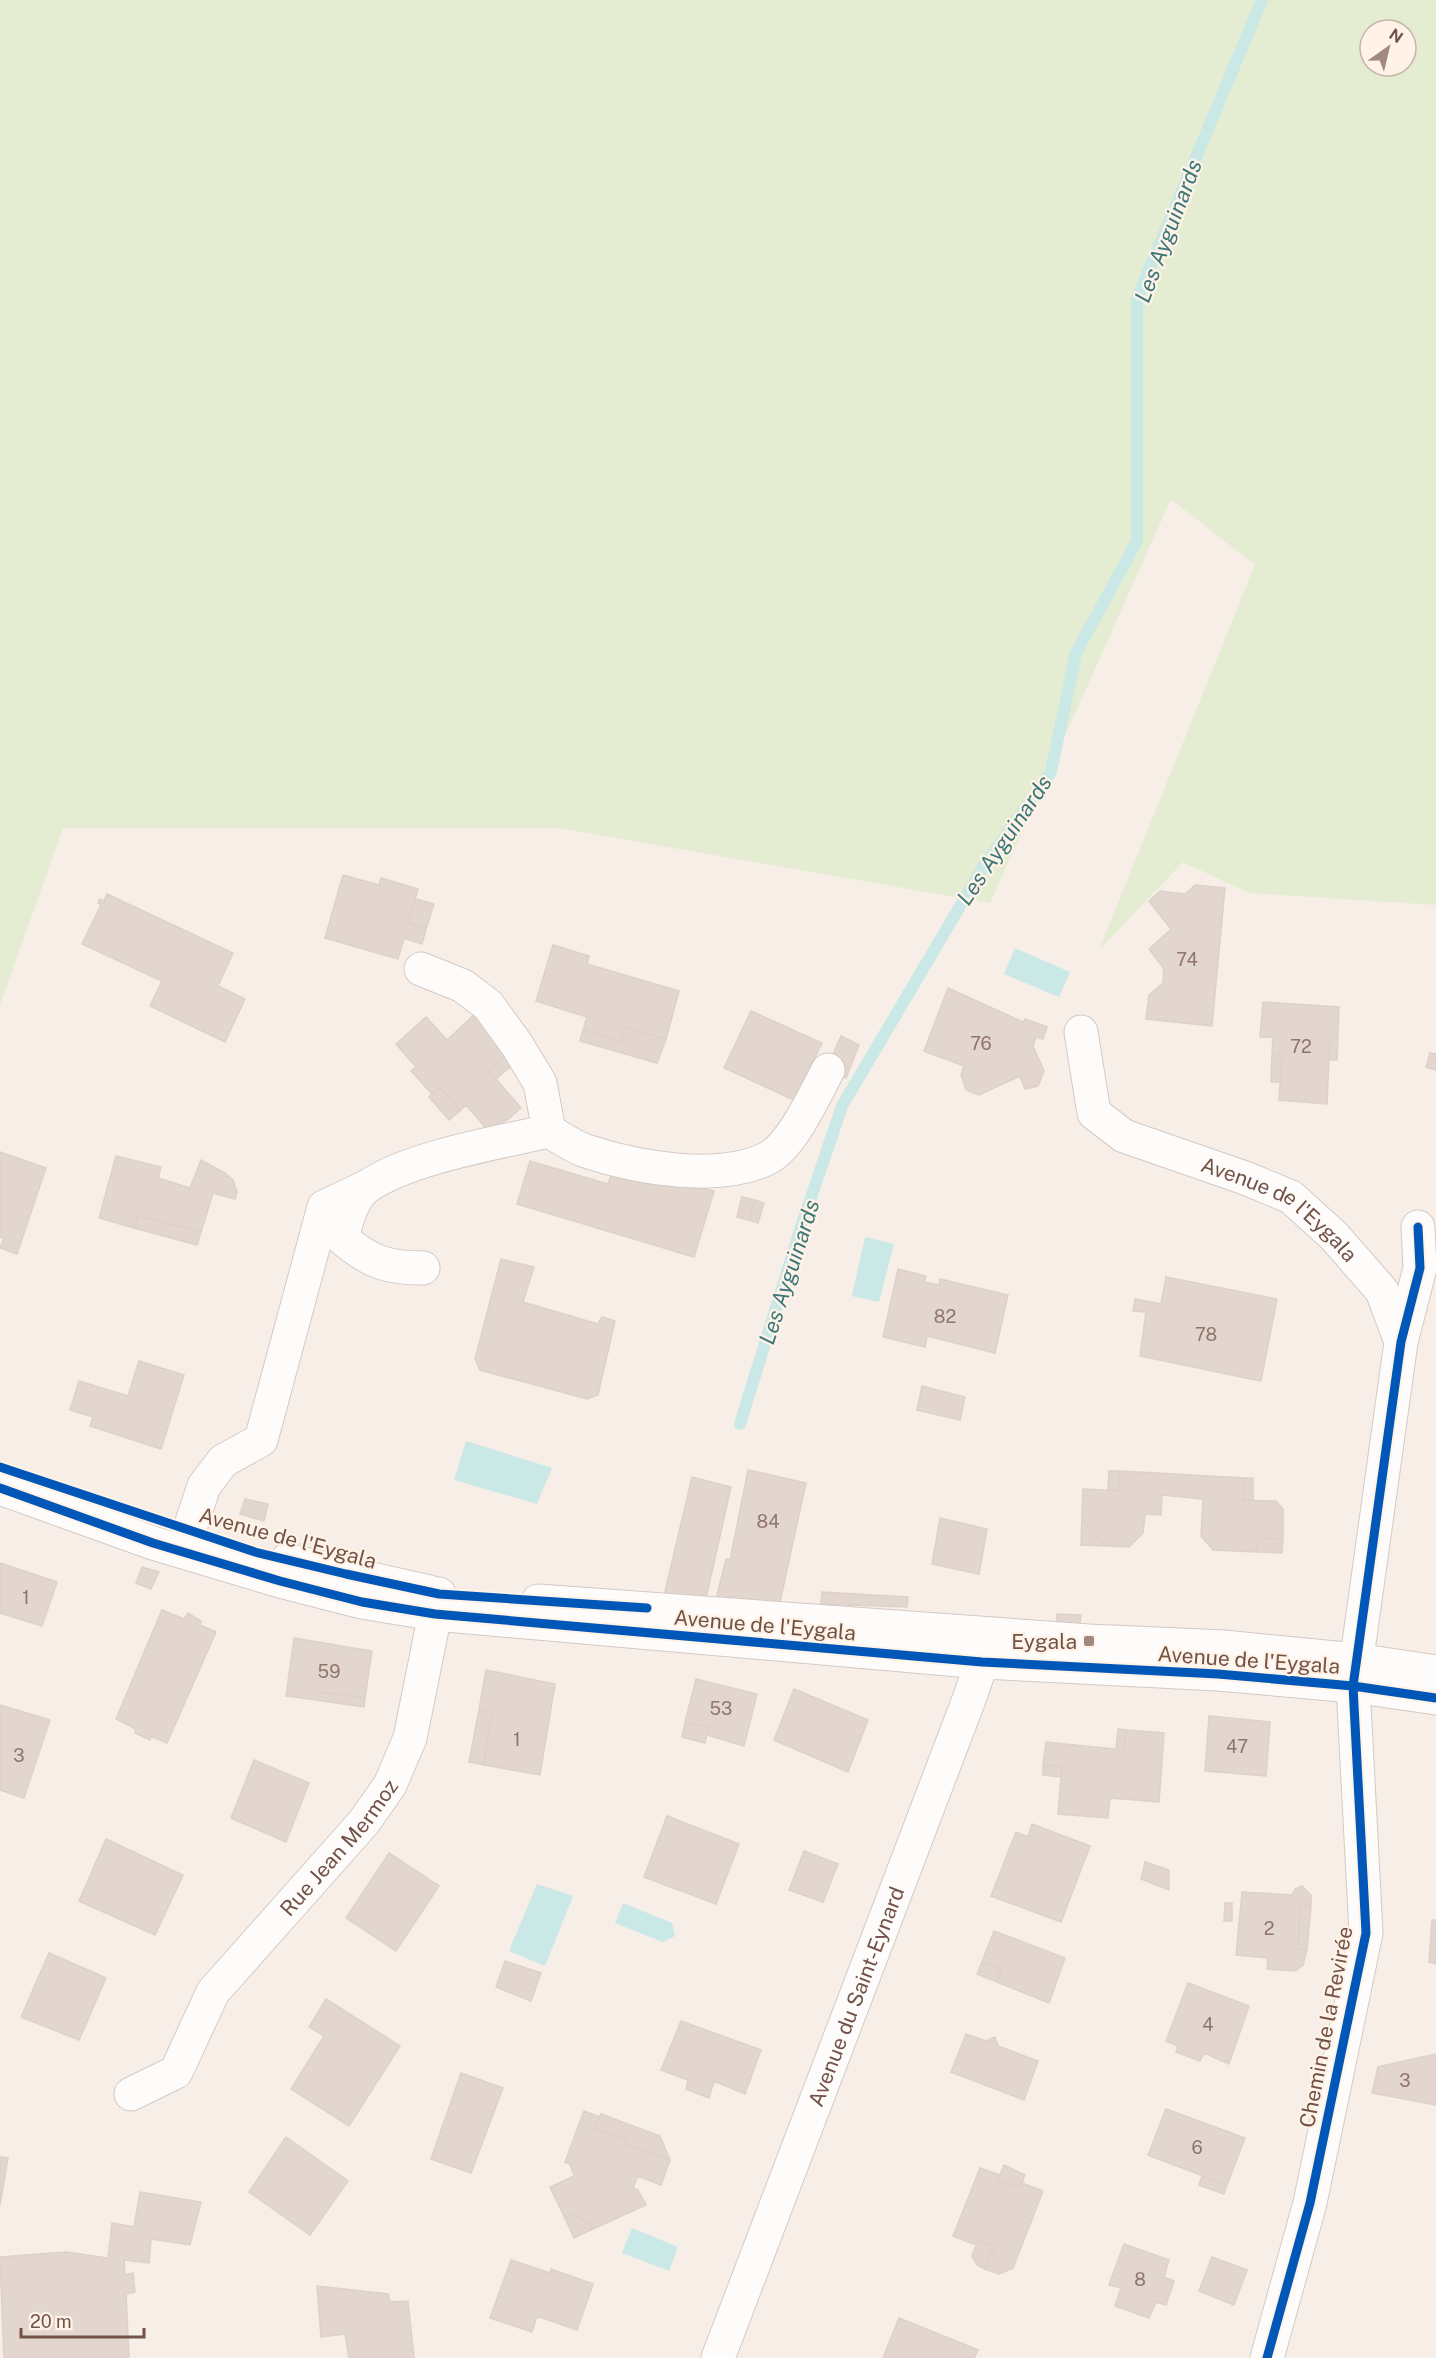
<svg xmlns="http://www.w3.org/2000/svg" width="1436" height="2358" viewBox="0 0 1436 2358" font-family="'Public Sans',sans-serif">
  <rect width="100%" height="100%" fill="#f6eee7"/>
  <path fill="#e4ecd2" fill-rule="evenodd" d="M0,0H1436V905L1249,893L1183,862L1099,950L1255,565L1171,499L990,903L559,828H63L0,1005ZM1370,30H1406V66H1370Z"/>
  <path fill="#c9e8e6" d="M1015,948L1070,972L1059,997L1004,974Z
    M865,1237L894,1244L879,1302L852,1296Z
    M466,1441L552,1468L537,1504L454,1480Z
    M537,1884L573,1896L545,1966L509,1951Z
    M623,1903L672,1923L675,1936L663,1942L615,1923Z
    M632,2228L678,2247L669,2271L622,2253Z"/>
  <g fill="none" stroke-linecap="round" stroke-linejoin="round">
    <path stroke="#c9e8e6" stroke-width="12" d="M740,1424L800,1230L842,1106L985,864L1051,772L1076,653L1137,541V298L1262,0"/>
  </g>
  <path fill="#e2d6cf" stroke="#dfd0ca" stroke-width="1.5" d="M343,875L379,885L381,878L418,889L408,923L426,929L422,944L404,938L398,959L325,938Z
    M1195,885L1225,888L1212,1026L1146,1019L1149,995L1163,983L1164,969L1149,949L1171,929L1149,901L1160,891L1185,894Z
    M107,894L233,953L218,986L245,999L225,1042L150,1006L162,981L82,944L101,905L98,903L100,899L104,901Z
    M416,899L434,904L426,929L408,923Z
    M553,945L589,956L587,964L679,991L666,1039L625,1027L621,1041L583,1030L587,1017L536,1001Z
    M948,988L1023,1022L1025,1019L1047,1027L1043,1039L1036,1037L1033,1046L1044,1071L1038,1086L1025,1089L1020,1076L979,1095L966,1090L961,1075L964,1066L924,1051Z
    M1263,1002L1339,1007L1338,1035H1330L1327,1104L1279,1100L1282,1055L1272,1054L1273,1037H1260Z
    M751,1011L822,1043L794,1100L724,1068Z
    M475,1014L510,1052L489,1071L521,1108L507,1120L486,1128L466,1105L460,1111L440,1087L432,1094L411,1071L416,1067L396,1044L426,1017L447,1040Z
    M625,1027L666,1039L657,1063L580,1041L583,1030L621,1041Z
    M1330,1035H1338L1337,1060H1329Z
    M841,1036L859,1045L846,1078L827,1068Z
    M510,1052L517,1061L496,1079L489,1071Z
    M1430,1053L1436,1054V1070L1426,1067Z
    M1272,1054L1282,1055L1280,1082H1271Z
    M440,1087L460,1111L449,1120L429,1097Z
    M0,1152L46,1168L17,1254L0,1248L4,1238L0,1237Z
    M116,1156L161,1167L158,1178L190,1188L201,1160L225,1173L233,1180L237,1192L235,1199L213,1193L201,1232L138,1216L134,1228L99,1218Z
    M530,1161L608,1184L611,1175L635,1180L637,1172L714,1191L694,1257L517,1204Z
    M742,1197L755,1200L749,1220L737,1217Z
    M755,1200L764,1203L758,1223L749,1220Z
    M138,1216L201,1232L197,1245L134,1228Z
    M501,1259L534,1267L523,1302L598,1324L602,1317L615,1321L598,1395L587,1399L480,1370L475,1359Z
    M898,1269L926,1276L924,1282L939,1285L940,1279L1008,1295L995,1353L927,1336L925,1347L883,1337Z
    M1166,1277L1277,1299L1261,1381L1140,1356L1146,1312L1133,1311L1135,1299L1161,1304Z
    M139,1361L184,1375L161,1449L90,1426L93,1417L70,1410L79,1381L128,1396Z
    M922,1386L965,1397L960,1420L917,1410Z
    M748,1470L806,1483L780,1602L740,1600V1596L716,1599L726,1559L730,1560Z
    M1109,1471H1120L1119,1491L1108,1490Z
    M1120,1471L1244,1478L1243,1500L1276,1501L1283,1509V1539L1258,1538L1257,1552L1213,1550L1201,1536L1203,1499L1162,1495L1161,1515L1145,1514L1143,1533L1129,1547L1107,1546L1082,1519L1083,1489L1119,1491Z
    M692,1477L731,1487L705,1603L664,1596Z
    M1244,1478H1253V1500H1243Z
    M245,1499L268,1504L264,1521L240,1514Z
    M940,1518L987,1529L979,1574L932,1564Z
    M1082,1519L1107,1546L1081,1545Z
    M1258,1538L1283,1539L1282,1553L1257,1552Z
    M0,1563L57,1582L42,1626L0,1613Z
    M142,1567L159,1572L151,1589L136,1583Z
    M822,1592L908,1597L907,1607L821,1604Z
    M162,1610L184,1619L188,1613L201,1621L200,1625L216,1632L167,1743L151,1736L150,1740L135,1733L136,1729L116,1719Z
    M1057,1614L1081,1615L1080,1624L1057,1623Z
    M294,1638L372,1651L365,1698L317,1692L316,1700L286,1696Z
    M486,1670L555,1684L540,1775L484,1765L492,1712L479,1710Z
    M696,1679L757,1694L744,1746L707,1735L708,1727L685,1722Z
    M794,1689L868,1720L848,1772L774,1740Z
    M317,1692L365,1698L364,1707L316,1700Z
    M0,1705L50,1720L24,1798L0,1790Z
    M479,1710L492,1712L484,1765L469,1762Z
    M1209,1716L1270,1722L1266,1776L1205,1771Z
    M685,1722L708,1727L705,1743L682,1737Z
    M1118,1729L1126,1730L1124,1750L1116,1749Z
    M1126,1730L1164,1733L1159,1802L1110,1798L1108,1818L1058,1814L1062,1767L1043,1765L1046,1742L1124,1750Z
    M254,1760L309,1783L286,1842L231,1818Z
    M1043,1765L1062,1767L1061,1777L1043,1775Z
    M667,1816L739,1844L716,1904L644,1877Z
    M1032,1824L1090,1846L1061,1922L991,1896L1016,1832L1028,1837Z
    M106,1839L183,1875L155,1935L79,1901Z
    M804,1851L838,1864L823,1902L789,1890Z
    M389,1853L439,1886L396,1951L346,1918Z
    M1145,1862L1169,1870V1890L1141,1879Z
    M1302,1886L1311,1895V1906L1300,1905L1298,1949L1307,1950L1303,1965L1295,1971L1267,1969L1268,1958L1236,1955L1242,1892L1292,1895L1295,1889Z
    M1225,1903H1232V1921H1224Z
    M1300,1905L1311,1906L1307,1950L1298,1949Z
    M1432,1920H1436V1964L1429,1962Z
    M994,1931L1065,1958L1049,2003L997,1982L1001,1970L982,1962Z
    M49,1953L106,1978L79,2040L21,2017Z
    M505,1961L541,1973L531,2001L496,1987Z
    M982,1962L1001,1970L997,1982L977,1974Z
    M1188,1983L1249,2006L1229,2064L1204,2053L1200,2061L1176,2052L1178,2046L1166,2041Z
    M326,1999L400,2046L349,2126L291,2089L324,2036L309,2027Z
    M681,2021L761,2050L745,2094L714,2081L709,2098L686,2089L688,2080L661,2070Z
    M966,2034L986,2041L995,2037L998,2046L1038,2061L1024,2100L951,2072Z
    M1436,2054V2105L1372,2093L1378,2067Z
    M461,2073L503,2088L471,2173L431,2159Z
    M1166,2109L1245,2138L1227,2185L1148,2155Z
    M584,2111L600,2117L595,2129L626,2140L625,2144L670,2160L661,2185L638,2176L633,2188L638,2190L646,2205L593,2229L589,2222L572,2215L565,2218L550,2187L574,2176L570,2164L565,2162Z
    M601,2114L660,2136L670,2160L625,2144L626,2140L595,2129Z
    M286,2137L348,2181L310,2235L249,2192Z
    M0,2157L8,2158L0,2206Z
    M1004,2165L1025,2175L1020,2188L998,2180Z
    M980,2168L1000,2175L998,2180L1020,2188L1022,2183L1043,2191L1013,2268L999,2274L985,2269L994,2247L978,2240L976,2245L953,2236Z
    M1202,2176L1227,2185L1224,2194L1199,2185Z
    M140,2192L201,2202L190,2245L151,2239L149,2263L124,2260L125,2275L133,2273L135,2292L126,2294L129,2358H4L0,2257L66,2252L108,2258L112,2223L134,2227Z
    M572,2215L589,2222L593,2229L574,2238L565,2218Z
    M978,2240L994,2247L985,2269L977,2265L972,2256Z
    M1124,2244L1169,2260L1164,2277L1174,2281L1166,2305L1156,2302L1149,2318L1115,2306L1121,2288L1109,2285Z
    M1212,2257L1247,2270L1234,2305L1199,2291Z
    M511,2260L550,2273L551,2269L593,2284L577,2330L537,2316L532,2332L490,2318Z
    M317,2286L388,2294L390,2302L408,2301L414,2358H349L345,2334L321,2337Z
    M899,2318L978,2350L974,2358H883Z"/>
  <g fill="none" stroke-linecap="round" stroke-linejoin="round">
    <g stroke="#d4cac5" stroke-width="35">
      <g id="street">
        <path d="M421,969L463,986L488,1005L517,1045L540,1083L549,1131C561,1138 575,1148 589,1152C639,1168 717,1182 766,1159C792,1147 815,1094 828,1070"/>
        <path id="s1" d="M1081,1032L1094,1113L1124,1136L1245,1178L1291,1197L1334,1236L1382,1291L1401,1342"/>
        <path d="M423,1268C387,1268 370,1262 343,1239C345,1222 353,1196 368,1186C411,1157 497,1143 549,1131"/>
        <path d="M189,1531L204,1486L223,1461L261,1440L324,1207L366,1187"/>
        <path id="s2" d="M131,2094L176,2072L213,1992L364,1822L390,1785L410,1738L439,1594"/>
        <path id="s3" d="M718,2358L968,1702L982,1662L989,1635"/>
        <path d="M1267,2358L1310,2203L1366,1933L1353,1686L1401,1342L1420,1268L1418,1227"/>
      </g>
    </g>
    <g stroke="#d4c9c4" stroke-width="35">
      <path id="secondary" d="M0,1488L153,1543L280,1581L362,1602L435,1614L982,1662L1218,1674L1353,1686L1436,1698
        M287,1560L430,1592
        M538,1601L1089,1641L1224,1647L1356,1660L1436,1672"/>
    </g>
    <use href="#street" stroke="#fefcfb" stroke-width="33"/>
    <use href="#secondary" stroke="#fefcfb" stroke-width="33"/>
    <g stroke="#fff3e7" stroke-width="13">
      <path id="cycleway" d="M0,1467L255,1552L346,1574L439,1594L647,1608
        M0,1488L153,1543L280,1581L362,1602L435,1614L982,1662L1218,1674L1353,1686L1436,1698
        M1267,2358L1310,2203L1366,1933L1353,1686L1401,1342L1420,1268L1418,1227"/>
    </g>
    <use href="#cycleway" stroke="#0057b8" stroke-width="9"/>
  </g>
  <rect fill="#a18980" stroke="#fff3e7" stroke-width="2" x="1083" y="1635" width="12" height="12" rx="3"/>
  <g text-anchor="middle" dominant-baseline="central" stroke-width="4.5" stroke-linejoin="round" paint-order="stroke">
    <g font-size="18" fill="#90756c">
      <text x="1187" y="959">74</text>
      <text x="981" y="1043">76</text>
      <text x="1301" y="1046">72</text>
      <text x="945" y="1316">82</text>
      <text x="1206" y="1334">78</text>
      <text x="768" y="1521">84</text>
      <text x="26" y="1597">1</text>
      <text x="329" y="1671">59</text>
      <text x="721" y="1708">53</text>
      <text x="517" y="1739">1</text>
      <text x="1237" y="1746">47</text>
      <text x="19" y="1755">3</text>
      <text x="1269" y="1928">2</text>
      <text x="1208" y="2024">4</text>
      <text x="1405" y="2080">3</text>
      <text x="1197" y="2147">6</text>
      <text x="1140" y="2279">8</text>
    </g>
    <g font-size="21" fill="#735248" stroke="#fff3e7">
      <text stroke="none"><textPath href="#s1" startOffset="294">Avenue de l'Eygala</textPath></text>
      <text transform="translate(288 1538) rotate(15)">Avenue de l'Eygala</text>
      <text transform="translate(765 1625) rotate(5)">Avenue de l'Eygala</text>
      <text transform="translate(1249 1660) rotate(4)">Avenue de l'Eygala</text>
      <text stroke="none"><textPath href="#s2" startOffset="330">Rue Jean Mermoz</textPath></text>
      <text stroke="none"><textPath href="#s3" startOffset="387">Avenue du Saint-Eynard</textPath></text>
      <text transform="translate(1326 2027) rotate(-79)">Chemin de la Revirée</text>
    </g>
    <g font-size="21" fill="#735248" stroke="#fff3e7" text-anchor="end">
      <text x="1077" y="1641">Eygala</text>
    </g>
    <g font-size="22" font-style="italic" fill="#3c7779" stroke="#fff3e7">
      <text transform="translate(1168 231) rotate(-69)">Les Ayguinards</text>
      <text transform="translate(1004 840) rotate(-56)">Les Ayguinards</text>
      <text transform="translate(789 1272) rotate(-72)">Les Ayguinards</text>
    </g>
  </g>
  <g transform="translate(1388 48) rotate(34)"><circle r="28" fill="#fff3e7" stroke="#c7b3a7" stroke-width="1.5"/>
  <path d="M0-4.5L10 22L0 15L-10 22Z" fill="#a18980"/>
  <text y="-9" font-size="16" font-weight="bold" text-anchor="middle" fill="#735248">N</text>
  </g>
  <path d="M21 2328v9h123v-9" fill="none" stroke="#735248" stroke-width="3"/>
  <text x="30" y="2328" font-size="18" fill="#735248" stroke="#fff3e7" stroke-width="4.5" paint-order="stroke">20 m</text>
</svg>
